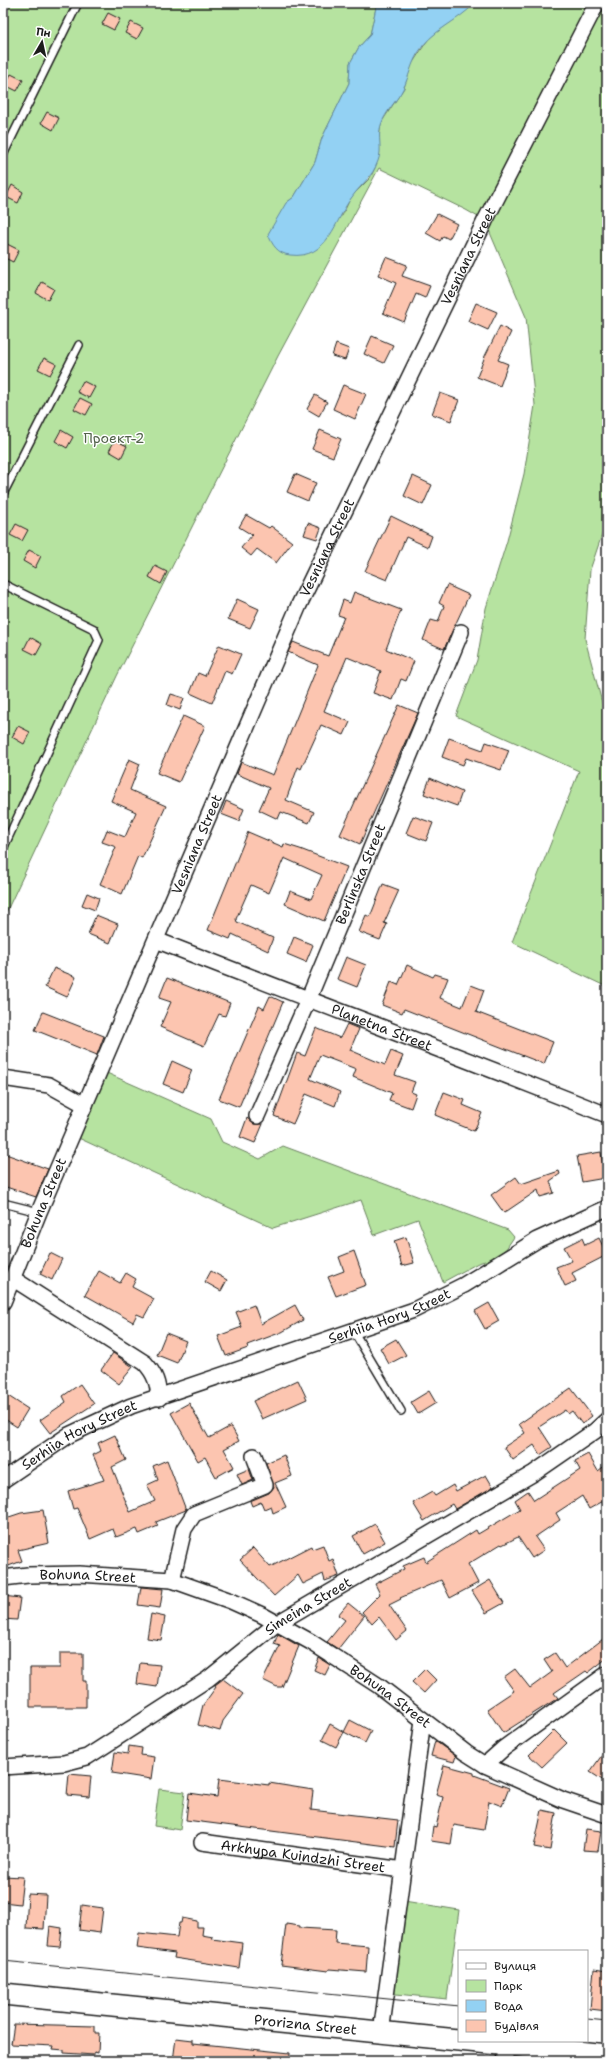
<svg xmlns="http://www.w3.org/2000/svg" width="610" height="2064" viewBox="0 0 610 2064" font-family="'Shantell Sans',sans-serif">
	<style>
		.green { fill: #b6e3a0; stroke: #69805e }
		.water { fill: #93d1f3; stroke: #63899d }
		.building { fill: #fcc5b0; stroke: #1c1c1c }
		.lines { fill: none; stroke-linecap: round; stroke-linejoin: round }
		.service-casing { stroke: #1c1c1c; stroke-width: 10 }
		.minor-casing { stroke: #1c1c1c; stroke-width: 18 }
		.secondary-casing { stroke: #1c1c1c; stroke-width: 24 }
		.service { stroke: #fff; stroke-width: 7 }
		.minor { stroke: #fff; stroke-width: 15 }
		.secondary { stroke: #fff; stroke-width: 21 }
		.tram { stroke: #1c1c1c; stroke-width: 1 }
		.labels { text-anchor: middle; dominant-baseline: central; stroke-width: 3; stroke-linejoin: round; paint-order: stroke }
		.street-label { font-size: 14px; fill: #1c1c1c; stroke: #fff }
		.park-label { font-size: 14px; fill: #52624a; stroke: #fff }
	</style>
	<rect width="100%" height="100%" fill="#fff"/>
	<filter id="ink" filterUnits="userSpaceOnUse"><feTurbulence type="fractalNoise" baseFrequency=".025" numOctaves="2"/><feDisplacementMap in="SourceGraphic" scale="8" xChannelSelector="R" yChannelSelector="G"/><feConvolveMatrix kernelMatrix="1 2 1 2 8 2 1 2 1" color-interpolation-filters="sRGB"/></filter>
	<g filter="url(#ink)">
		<path class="green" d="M 3,3 L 377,3 L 370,35 L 359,47 L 350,63 L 349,83 L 322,138 L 315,162 L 294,197 L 286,203 L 342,216 L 351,197 L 370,178 L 375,168 L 381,123 L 404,88 L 410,67 L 429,38 L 475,3 L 607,3 L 607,520 L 590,570 L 585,639 L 607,721 L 607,987 L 512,942 L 579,771 L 456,716 L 477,660 L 486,608 L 507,541 L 524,474 L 535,405 L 526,317 L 485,221 L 466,210 L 379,168 L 278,356 L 117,676 L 3,919 Z
			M 100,1070 L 211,1119 L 222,1142 L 260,1159 L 283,1146 L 508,1230 L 514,1237 L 506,1249 L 492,1259 L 478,1263 L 443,1282 L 418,1219 L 374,1235 L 361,1200 L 273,1228 L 72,1135 Z
			M 159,1789 L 185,1792 L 180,1830 L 154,1826 Z
			M 398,1900 L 459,1910 L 447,1999 L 386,1993 Z"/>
		<path class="water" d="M 377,3 L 475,3 C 458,22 431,30 418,53 C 411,64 409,77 403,89 C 397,101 385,112 381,125 C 377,137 383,149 378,161 C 372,178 362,183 352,197 C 335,219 329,260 290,255 C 278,254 272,245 268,234 L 286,203 L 294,197 L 315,162 L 322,138 L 349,83 L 350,63 L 359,47 L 370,35 Z"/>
		<path class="building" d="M 108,13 L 120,19 L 114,30 L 102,24 Z
			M 131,22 L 143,28 L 137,39 L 125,33 Z
			M 11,74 L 23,80 L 17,91 L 5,85 Z
			M 47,112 L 59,118 L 53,130 L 41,123 Z
			M 12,185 L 23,192 L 18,203 L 6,197 Z
			M 437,214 L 457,224 L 449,239 L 443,236 L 440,241 L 426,233 Z
			M 7,244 L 19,250 L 13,262 L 3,257 L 3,251 Z
			M 386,257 L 407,265 L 402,276 L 430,286 L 425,298 L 416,294 L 404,322 L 383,313 L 396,283 L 378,275 Z
			M 42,282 L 54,289 L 48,300 L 36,293 Z
			M 476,303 L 497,312 L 488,330 L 468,321 Z
			M 500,326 L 511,332 L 498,360 L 508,364 L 500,386 L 477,377 L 485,356 Z
			M 372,336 L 393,345 L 384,363 L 364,354 Z
			M 336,344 L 349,349 L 345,360 L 332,356 Z
			M 44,358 L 56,364 L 50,375 L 38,369 Z
			M 83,381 L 95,387 L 89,398 L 77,392 Z
			M 343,385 L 366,394 L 355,419 L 333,409 Z
			M 440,393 L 459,400 L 451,421 L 432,414 Z
			M 315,395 L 327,402 L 319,416 L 307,409 Z
			M 80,398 L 92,404 L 86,415 L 74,409 Z
			M 61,430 L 73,437 L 67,448 L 55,441 Z
			M 320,430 L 341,439 L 333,457 L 312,449 Z
			M 115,440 L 127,446 L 121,458 L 109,451 Z
			M 295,474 L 316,483 L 308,501 L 287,492 Z
			M 413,476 L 432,485 L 423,505 L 404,496 Z
			M 246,515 L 269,528 L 271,526 L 292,542 L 276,563 L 257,549 L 251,556 L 241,548 L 252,535 L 239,527 Z
			M 391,516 L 432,536 L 428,547 L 406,537 L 387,580 L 365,571 Z
			M 308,523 L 321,528 L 317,539 L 304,535 Z
			M 16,524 L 28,530 L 22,541 L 10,535 Z
			M 29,550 L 41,556 L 35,568 L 23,561 Z
			M 155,566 L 167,572 L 161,584 L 149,577 Z
			M 447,585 L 469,595 L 444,649 L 423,640 L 431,620 L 438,622 L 444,606 L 439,603 Z
			M 354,592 L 401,610 L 386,649 L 414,661 L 406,681 L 401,679 L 393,700 L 373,693 L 381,671 L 347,657 L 324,711 L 350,722 L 344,735 L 321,725 L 301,769 L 298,767 L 286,800 L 314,812 L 309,823 L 281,812 L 278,819 L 259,810 L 269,788 L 237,774 L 241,762 L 273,775 L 318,665 L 288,652 L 293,642 L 328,656 L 344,617 L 338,615 L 343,600 L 350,603 Z
			M 237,599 L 259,609 L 250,628 L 228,619 Z
			M 30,637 L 42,644 L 36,655 L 24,649 Z
			M 219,645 L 241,654 L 232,674 L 225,671 L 212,703 L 190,693 L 198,673 L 205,676 Z
			M 171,694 L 184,698 L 180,710 L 167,705 Z
			M 399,705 L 418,713 L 360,844 L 340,835 Z
			M 183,716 L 205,726 L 179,782 L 157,773 Z
			M 18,726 L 30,732 L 24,744 L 12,737 Z
			M 449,738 L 483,750 L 486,742 L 509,750 L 501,770 L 466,758 L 463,765 L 442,757 Z
			M 129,759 L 140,764 L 130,790 L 166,806 L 142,858 L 138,856 L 122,894 L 100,884 L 116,847 L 102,842 L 107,830 L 125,837 L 136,812 L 111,801 Z
			M 430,778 L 462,792 L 457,806 L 424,794 Z
			M 226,801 L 244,809 L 239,821 L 221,814 Z
			M 413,816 L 433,823 L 426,841 L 406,833 Z
			M 248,832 L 283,847 L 284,844 L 300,849 L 347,867 L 324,921 L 285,904 L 290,891 L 311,899 L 322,875 L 284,858 L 269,893 L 251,885 L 236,919 L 237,922 L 273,938 L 268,951 L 232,934 L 230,939 L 208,930 Z
			M 383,884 L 399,890 L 384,923 L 387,924 L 380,940 L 359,932 L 366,915 L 370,917 Z
			M 87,893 L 99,898 L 95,910 L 82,905 Z
			M 96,915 L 118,924 L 110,943 L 88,934 Z
			M 294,937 L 313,945 L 306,962 L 287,954 Z
			M 346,957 L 366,965 L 357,987 L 337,979 Z
			M 407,965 L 433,977 L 435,974 L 448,978 L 440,998 L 462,1007 L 471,985 L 484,990 L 476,1012 L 553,1042 L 544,1064 L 404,1009 L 402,1013 L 382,1005 L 391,982 L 398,985 Z
			M 54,968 L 76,977 L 67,997 L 45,987 Z
			M 167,978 L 230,1003 L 225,1016 L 219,1014 L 204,1046 L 160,1027 L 171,1002 L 159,998 Z
			M 270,996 L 283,1002 L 239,1107 L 219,1099 L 259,1006 L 264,1009 Z
			M 43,1012 L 104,1036 L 97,1055 L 35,1030 Z
			M 347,1024 L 359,1029 L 350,1050 L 385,1065 L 391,1051 L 403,1056 L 395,1075 L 415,1082 L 411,1092 L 416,1094 L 411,1108 L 389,1100 L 392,1093 L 353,1077 L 356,1069 L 320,1055 L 310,1079 L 340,1092 L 335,1106 L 306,1094 L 293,1124 L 274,1116 L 297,1053 L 305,1056 L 316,1028 L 340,1038 Z
			M 172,1061 L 192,1070 L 183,1092 L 163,1084 Z
			M 444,1092 L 465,1100 L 463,1105 L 482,1113 L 474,1131 L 435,1115 Z
			M 247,1118 L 254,1124 L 263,1124 L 255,1143 L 240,1137 Z
			M 601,1152 L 605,1178 L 582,1182 L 577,1156 Z
			M 3,1153 L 48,1169 L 36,1197 L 3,1186 Z
			M 559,1171 L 560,1174 L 550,1181 L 554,1193 L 540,1197 L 538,1190 L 504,1213 L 491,1195 L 516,1177 L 521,1184 Z
			M 406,1237 L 414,1263 L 402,1266 L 394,1241 Z
			M 582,1238 L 585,1245 L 599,1238 L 607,1255 L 572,1273 L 576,1281 L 565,1286 L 556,1267 L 572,1261 L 564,1247 Z
			M 354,1251 L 366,1285 L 336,1296 L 328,1277 L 344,1271 L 339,1257 Z
			M 50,1253 L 62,1259 L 52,1280 L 40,1274 Z
			M 99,1271 L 120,1283 L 126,1273 L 136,1279 L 132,1287 L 154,1299 L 144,1317 L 137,1314 L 133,1322 L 85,1295 Z
			M 211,1271 L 227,1280 L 221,1291 L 205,1282 Z
			M 489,1303 L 499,1321 L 485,1329 L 475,1311 Z
			M 254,1305 L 261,1324 L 295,1305 L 303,1320 L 282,1332 L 247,1345 L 248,1348 L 226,1356 L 218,1336 L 242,1327 L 236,1312 Z
			M 166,1333 L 186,1341 L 177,1363 L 157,1355 Z
			M 396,1339 L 406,1355 L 389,1364 L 380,1348 Z
			M 113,1353 L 133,1367 L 119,1384 L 101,1370 Z
			M 298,1380 L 307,1399 L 262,1419 L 253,1401 Z
			M 80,1384 L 94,1404 L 50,1433 L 40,1420 L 66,1402 L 63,1396 Z
			M 571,1388 L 592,1416 L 582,1424 L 572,1411 L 568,1414 L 565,1410 L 539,1427 L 552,1447 L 540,1455 L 534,1445 L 513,1460 L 504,1447 L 525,1433 L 519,1424 Z
			M 429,1391 L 436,1403 L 418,1414 L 411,1402 Z
			M 8,1396 L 28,1409 L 17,1427 L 3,1418 L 3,1404 Z
			M 189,1403 L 209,1438 L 231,1426 L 239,1441 L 224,1449 L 234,1467 L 216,1477 L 205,1457 L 198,1461 L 171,1413 Z
			M 115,1435 L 126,1460 L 112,1467 L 130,1512 L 155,1501 L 147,1485 L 158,1480 L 153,1466 L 167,1460 L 186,1510 L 156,1522 L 158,1526 L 139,1534 L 137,1529 L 116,1537 L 113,1529 L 90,1539 L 77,1508 L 73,1509 L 68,1491 L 104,1480 L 93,1455 L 101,1451 L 98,1443 Z
			M 588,1454 L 598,1471 L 607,1464 L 607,1499 L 589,1509 L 582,1496 L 556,1513 L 560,1520 L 535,1537 L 544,1550 L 532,1558 L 518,1537 L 502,1545 L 501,1544 L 468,1564 L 478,1583 L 450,1598 L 441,1580 L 400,1598 L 401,1599 L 389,1605 L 407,1631 L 396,1640 L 379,1617 L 372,1624 L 362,1612 L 380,1594 L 375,1584 L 404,1569 L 403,1566 L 424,1557 L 426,1562 L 476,1530 L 478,1534 L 520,1509 L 515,1500 L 528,1491 L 534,1500 L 580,1470 L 575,1461 Z
			M 284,1455 L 292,1476 L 275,1483 L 286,1507 L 273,1513 L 271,1506 L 264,1509 L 261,1502 L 252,1506 L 250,1501 L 269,1493 L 274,1487 L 266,1463 Z
			M 249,1469 L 253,1480 L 242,1485 L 237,1474 Z
			M 486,1475 L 493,1487 L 455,1509 L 452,1504 L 424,1521 L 413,1503 L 432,1492 L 435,1496 L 453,1485 L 456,1491 Z
			M 43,1510 L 49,1543 L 18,1550 L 22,1561 L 3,1568 L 3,1519 L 21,1513 Z
			M 375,1524 L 385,1542 L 363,1554 L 353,1536 Z
			M 323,1545 L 329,1561 L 333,1559 L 339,1576 L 325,1581 L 323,1574 L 303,1584 L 298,1575 L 274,1596 L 240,1560 L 253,1548 L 270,1567 L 311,1546 L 312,1549 Z
			M 490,1580 L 504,1603 L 486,1613 L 472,1591 Z
			M 141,1587 L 163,1589 L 160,1608 L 138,1605 Z
			M 3,1596 L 20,1598 L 17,1620 L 3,1619 Z
			M 348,1603 L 364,1616 L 338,1649 L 327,1642 L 345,1620 L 338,1615 Z
			M 151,1614 L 165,1617 L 161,1640 L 147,1638 Z
			M 278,1634 L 299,1646 L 282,1687 L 277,1687 L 263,1680 L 280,1646 L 274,1644 Z
			M 607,1636 L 607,1658 L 588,1673 L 586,1671 L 554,1693 L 558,1698 L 503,1733 L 487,1709 L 514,1691 L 504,1677 L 515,1669 L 530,1688 L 552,1672 L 544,1660 L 555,1653 L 565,1668 Z
			M 60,1653 L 83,1653 L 83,1681 L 86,1681 L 86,1707 L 30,1707 L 30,1668 L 60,1668 Z
			M 319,1658 L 330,1665 L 325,1675 L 314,1670 Z
			M 140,1663 L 160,1665 L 157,1687 L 137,1684 Z
			M 425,1669 L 436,1680 L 424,1693 L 412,1682 Z
			M 223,1679 L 243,1694 L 223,1721 L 220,1731 L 198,1725 L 203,1705 L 216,1687 L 215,1685 Z
			M 350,1720 L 371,1731 L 365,1743 L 344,1732 Z
			M 330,1724 L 344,1732 L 336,1747 L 322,1740 Z
			M 554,1730 L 567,1743 L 542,1767 L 529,1755 Z
			M 435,1741 L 456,1756 L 454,1762 L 431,1756 Z
			M 129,1746 L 142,1748 L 141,1755 L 154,1757 L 151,1779 L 112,1773 L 115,1752 L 128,1754 Z
			M 607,1748 L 607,1783 L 590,1772 Z
			M 444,1765 L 474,1773 L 474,1775 L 509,1788 L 502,1806 L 489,1801 L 484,1830 L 454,1825 L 451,1844 L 431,1841 L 433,1826 L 436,1827 L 443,1797 L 436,1795 Z
			M 69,1774 L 91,1776 L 89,1797 L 67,1795 Z
			M 219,1779 L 269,1785 L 269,1783 L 313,1790 L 311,1810 L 398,1820 L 395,1847 L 186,1820 L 189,1793 L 217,1797 Z
			M 542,1810 L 556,1813 L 550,1850 L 534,1847 Z
			M 586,1829 L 601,1831 L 598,1851 L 583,1850 Z
			M 3,1876 L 23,1877 L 20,1904 L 3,1902 Z
			M 28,1894 L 46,1895 L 44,1929 L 26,1928 Z
			M 82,1905 L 103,1908 L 100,1933 L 79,1930 Z
			M 182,1918 L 197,1921 L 197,1927 L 203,1927 L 202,1935 L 213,1937 L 212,1939 L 242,1943 L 239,1968 L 174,1958 L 175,1953 L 137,1948 L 139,1933 L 177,1937 L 179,1923 L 181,1923 Z
			M 286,1924 L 300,1926 L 300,1928 L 336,1930 L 335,1943 L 368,1946 L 366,1972 L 329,1969 L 328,1971 L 281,1965 Z
			M 50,1926 L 62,1928 L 60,1947 L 48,1946 Z
			M 594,1969 L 607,1971 L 607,2011 L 590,2009 Z
			M 14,2024 L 95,2026 L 95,2033 L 99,2033 L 98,2053 L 94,2052 L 94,2055 L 64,2053 L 64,2050 L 53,2049 L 54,2046 L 11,2044 Z
			M 176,2038 L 193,2040 L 193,2043 L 290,2053 L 290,2061 L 173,2061 Z"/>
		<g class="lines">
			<defs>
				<path id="service" d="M 3,155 L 78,3
					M 3,494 L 79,345
					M 3,584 L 94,629 L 99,640 L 3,849
					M 3,1203 L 39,1212
					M 354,1332 L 401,1411"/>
				<g id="minor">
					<path id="s1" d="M 156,940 C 306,999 457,1055 607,1115"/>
					<path d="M 3,1078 L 49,1085 L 85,1105"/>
					<path id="s2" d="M 257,1116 L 308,1000 L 461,632"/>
					<path d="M 12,1278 L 145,1363 C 155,1374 158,1383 159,1398"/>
					<path id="s3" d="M 3,1302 L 39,1212 L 299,605 L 485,221 L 597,3"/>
					<path id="s4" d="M 3,1480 L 69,1435 L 131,1406 L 414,1310 L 464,1285 L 537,1240 L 607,1208"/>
					<path id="s5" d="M 3,1578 L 28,1575 L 79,1574 L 172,1580 L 231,1601 L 262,1615 L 311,1642 L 379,1686 L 466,1753 L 485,1765 L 563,1800 L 607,1815"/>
					<path d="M 172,1580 L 184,1529 L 194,1514 L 265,1485 L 254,1456"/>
					<path d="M 485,1765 L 504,1748 L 607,1674"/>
					<path id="s6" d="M 3,1767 L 64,1763 L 87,1757 L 208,1679 L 276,1624 L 534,1473 L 595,1431 L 607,1420"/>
					<path id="s7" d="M 202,1842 L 403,1870"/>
					<path d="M 381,2033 L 423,1720"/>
					<path d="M 504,2061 L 507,2046"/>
				</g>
				<g id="secondary">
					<path id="s8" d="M 3,1994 L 607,2055"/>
				</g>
			</defs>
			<use href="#service" class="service-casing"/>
			<use href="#minor" class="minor-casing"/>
			<use href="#secondary" class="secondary-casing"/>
			<use href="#service" class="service"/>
			<use href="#minor" class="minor"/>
			<use href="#secondary" class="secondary"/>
			<path class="tram" d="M 3,1961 L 459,2006
				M 587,2019 L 607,2021"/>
		</g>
	</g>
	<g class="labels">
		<g class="street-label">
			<text stroke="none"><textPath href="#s3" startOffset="1145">Vesniana Street</textPath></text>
			<text stroke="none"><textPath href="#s3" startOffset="821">Vesniana Street</textPath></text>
			<text stroke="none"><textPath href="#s3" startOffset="497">Vesniana Street</textPath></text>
			<text stroke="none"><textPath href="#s2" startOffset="263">Berlinska Street</textPath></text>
			<text stroke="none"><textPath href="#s1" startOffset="242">Planetna Street</textPath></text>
			<text stroke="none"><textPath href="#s3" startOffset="107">Bohuna Street</textPath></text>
			<text stroke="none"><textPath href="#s4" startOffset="422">Serhiia Hory Street</textPath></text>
			<text stroke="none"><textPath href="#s4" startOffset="89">Serhiia Hory Street</textPath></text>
			<text stroke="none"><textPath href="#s5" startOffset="85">Bohuna Street</textPath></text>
			<text stroke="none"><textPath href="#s6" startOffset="353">Simeina Street</textPath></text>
			<text stroke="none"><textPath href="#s5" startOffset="418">Bohuna Street</textPath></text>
			<text stroke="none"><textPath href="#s7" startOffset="102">Arkhypa Kuindzhi Street</textPath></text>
			<text stroke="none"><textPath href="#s8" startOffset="304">Prorizna Street</textPath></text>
		</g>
		<g class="park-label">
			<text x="114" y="438">Проект-2</text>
		</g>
	</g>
	<rect width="610" height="2064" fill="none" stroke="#fff" stroke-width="16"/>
	<rect x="8" y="8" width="594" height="2048" fill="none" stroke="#1c1c1c" stroke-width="1.5" filter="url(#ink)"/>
	<rect x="458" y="1950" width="130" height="92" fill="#ffffff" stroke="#a4a4a4"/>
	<rect x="466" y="1963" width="20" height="6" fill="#ffffff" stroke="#a4a4a4"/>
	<text x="494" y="1970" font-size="12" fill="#1c1c1c">Вулиця</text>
	<rect x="466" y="1980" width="20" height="12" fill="#b6e3a0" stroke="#a4a4a4"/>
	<text x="494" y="1990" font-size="12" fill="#1c1c1c">Парк</text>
	<rect x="466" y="2000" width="20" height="12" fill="#93d1f3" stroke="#a4a4a4"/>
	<text x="494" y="2010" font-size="12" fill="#1c1c1c">Вода</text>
	<rect x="466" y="2020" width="20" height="12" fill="#fcc5b0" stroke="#a4a4a4"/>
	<text x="494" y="2030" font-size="12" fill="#1c1c1c">Будівля</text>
	<g transform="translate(42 42) rotate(9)" stroke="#ffffff" stroke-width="3" paint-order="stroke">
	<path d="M0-3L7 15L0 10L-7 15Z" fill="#1c1c1c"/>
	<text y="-6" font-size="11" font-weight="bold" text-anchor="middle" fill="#1c1c1c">Пн</text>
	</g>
</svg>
